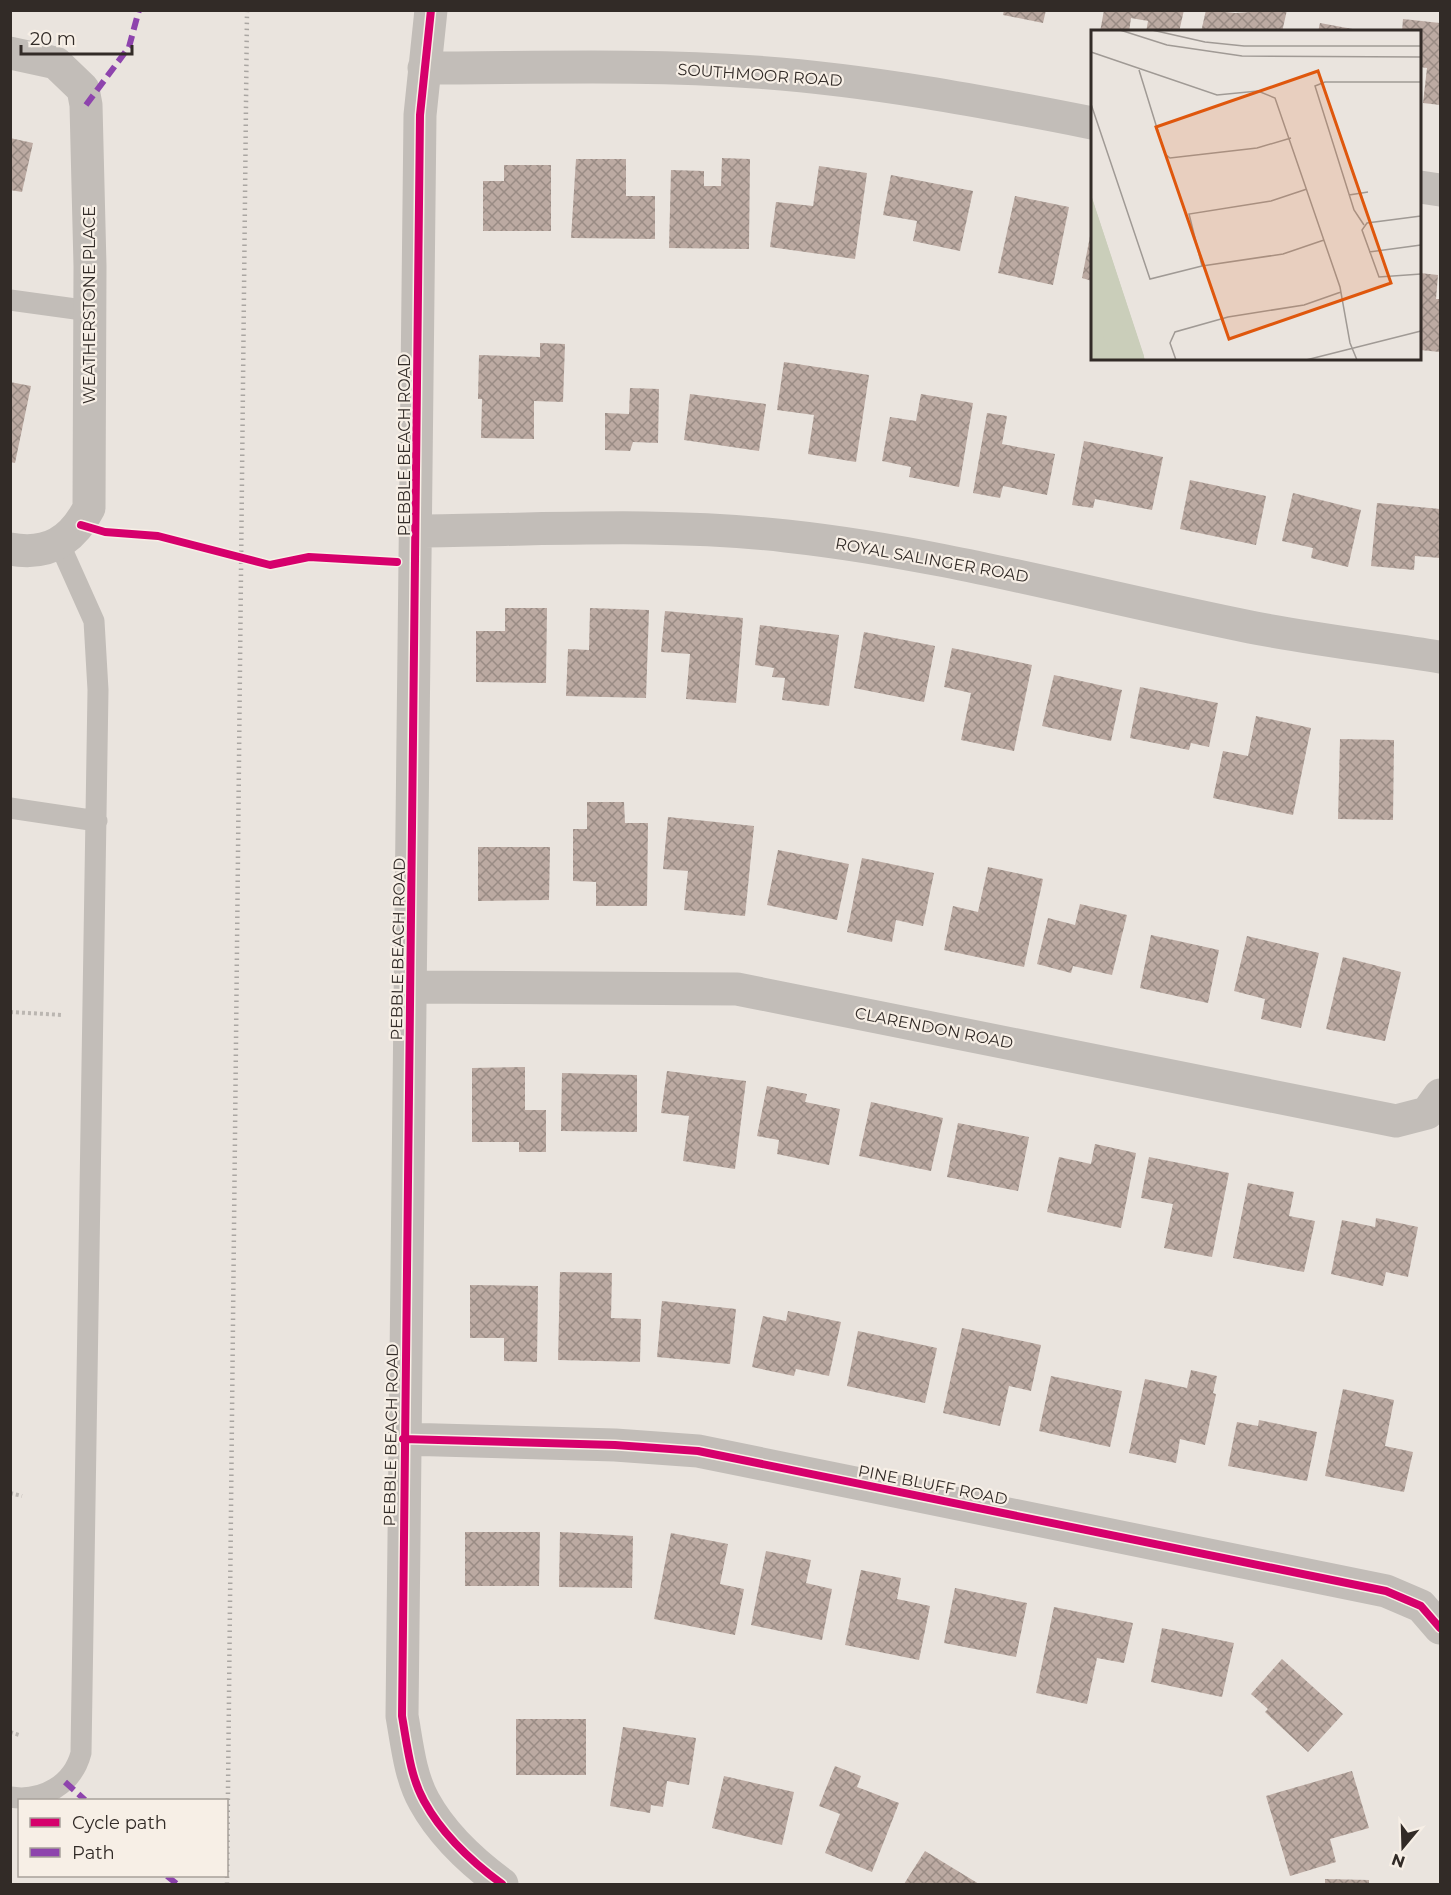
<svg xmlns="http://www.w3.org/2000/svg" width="1451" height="1895" viewBox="0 0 1451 1895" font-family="Montserrat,sans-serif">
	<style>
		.building { fill: url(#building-cross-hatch) }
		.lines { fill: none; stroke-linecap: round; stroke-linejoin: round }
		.path { stroke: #bbb6b1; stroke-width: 4; stroke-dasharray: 3 3; stroke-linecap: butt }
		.service { stroke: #c2bdb8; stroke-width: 21 }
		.minor { stroke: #c2bdb8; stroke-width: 33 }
		.rail { stroke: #aaa6a2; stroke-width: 4.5; stroke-dasharray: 1.5 4.5; stroke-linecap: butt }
		.quiet { stroke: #8e44ad; stroke-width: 6; stroke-dasharray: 12 6; stroke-linecap: butt }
		.cycleway-casing { stroke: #f7efe6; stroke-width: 11 }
		.cycleway { stroke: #d6006c; stroke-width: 8 }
		.labels { text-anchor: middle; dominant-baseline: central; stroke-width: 4.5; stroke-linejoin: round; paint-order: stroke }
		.street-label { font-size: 16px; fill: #322b27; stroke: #f7efe6 }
		.inset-road { fill: none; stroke: #a09a95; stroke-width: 1.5 }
		.view { fill: #df570d; fill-opacity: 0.15; stroke: #df570d; stroke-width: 3 }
		.inset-edge { fill: none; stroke: #322b27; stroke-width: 3 }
	</style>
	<defs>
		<pattern id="building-cross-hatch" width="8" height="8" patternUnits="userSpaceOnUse" patternTransform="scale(1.5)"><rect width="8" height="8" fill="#bcaaa2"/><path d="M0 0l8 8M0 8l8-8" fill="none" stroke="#998b84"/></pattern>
	</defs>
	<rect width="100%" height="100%" fill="#eae4de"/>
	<path class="building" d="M 1004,10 L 1046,10 L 1043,23 L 1003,15 Z
		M 1104,10 L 1184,10 L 1179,32 L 1146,32 L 1148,21 L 1131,18 L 1129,32 L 1100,32 Z
		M 1206,10 L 1235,13 L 1287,10 L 1282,32 L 1201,32 Z
		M 1403,19 L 1440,23 L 1440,105 L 1423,103 L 1427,68 L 1420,67 L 1420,32 L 1402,32 Z
		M 1320,23 L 1358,30 L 1358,32 L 1318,32 Z
		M 10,138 L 33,143 L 22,192 L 10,190 Z
		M 722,158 L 750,159 L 749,249 L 669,248 L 671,170 L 704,171 L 704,186 L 721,186 Z
		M 576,159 L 626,159 L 626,196 L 655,196 L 655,239 L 571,238 Z
		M 504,165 L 551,165 L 551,231 L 483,231 L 483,181 L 504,181 Z
		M 819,166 L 867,173 L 855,259 L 770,247 L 776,202 L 813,206 Z
		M 891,175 L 973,191 L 960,251 L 913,241 L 917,221 L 883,215 Z
		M 1015,196 L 1069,207 L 1053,285 L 998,273 Z
		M 1091,231 L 1092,231 L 1092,281 L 1082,278 Z
		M 1420,273 L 1438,275 L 1436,299 L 1440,299 L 1440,352 L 1420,350 Z
		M 540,343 L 565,344 L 563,402 L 534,401 L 534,439 L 481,438 L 482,399 L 478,399 L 479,355 L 540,357 Z
		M 784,362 L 869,375 L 856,462 L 808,454 L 814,415 L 777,410 Z
		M 10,382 L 31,386 L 15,463 L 10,462 Z
		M 630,388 L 659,389 L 658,443 L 633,442 L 630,451 L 605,450 L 605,413 L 629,414 Z
		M 690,394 L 766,404 L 759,451 L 684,440 Z
		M 921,394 L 973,403 L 959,487 L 909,477 L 911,467 L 882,461 L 890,417 L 916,421 Z
		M 987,413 L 1007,416 L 1002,444 L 1055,454 L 1047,495 L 1003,486 L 1000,498 L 973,493 Z
		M 1084,441 L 1163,457 L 1152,510 L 1095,499 L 1093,508 L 1072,505 Z
		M 1190,480 L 1266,496 L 1256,545 L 1180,529 Z
		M 1293,493 L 1361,510 L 1348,567 L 1311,558 L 1313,548 L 1282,541 Z
		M 1377,503 L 1440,509 L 1440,558 L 1415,556 L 1414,570 L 1371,566 Z
		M 505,608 L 547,608 L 546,683 L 476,682 L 476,631 L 505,631 Z
		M 590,608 L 649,610 L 646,698 L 566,696 L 568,649 L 589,650 Z
		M 665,611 L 743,618 L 736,703 L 686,699 L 690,654 L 661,652 Z
		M 760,625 L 839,635 L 829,706 L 782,700 L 785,678 L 772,677 L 774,668 L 755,665 Z
		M 864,632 L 935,646 L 924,702 L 854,688 Z
		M 952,648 L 1032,665 L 1014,751 L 961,740 L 971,693 L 944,687 Z
		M 1054,675 L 1122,690 L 1111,741 L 1042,726 Z
		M 1140,687 L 1218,703 L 1209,747 L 1191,743 L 1189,750 L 1130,738 Z
		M 1256,716 L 1311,728 L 1293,815 L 1213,798 L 1223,751 L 1248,756 Z
		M 1340,739 L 1394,740 L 1393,820 L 1338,819 Z
		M 587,802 L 624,802 L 625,823 L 648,823 L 647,906 L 596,906 L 596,882 L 573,881 L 573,829 L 587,829 Z
		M 668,817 L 754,826 L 745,916 L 684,910 L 688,871 L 663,869 Z
		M 478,847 L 550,847 L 549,900 L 478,901 Z
		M 778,850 L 849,864 L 837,920 L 767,905 Z
		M 862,858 L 934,873 L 923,926 L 896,920 L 892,942 L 847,932 Z
		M 988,867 L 1043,879 L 1024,967 L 944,950 L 953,906 L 978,912 Z
		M 1080,904 L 1127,915 L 1112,975 L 1073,966 L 1071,973 L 1037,964 L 1048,918 L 1075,925 Z
		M 1151,935 L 1219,950 L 1208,1003 L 1140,988 Z
		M 1247,936 L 1319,953 L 1301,1028 L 1261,1019 L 1265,999 L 1234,991 Z
		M 1343,957 L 1401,972 L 1385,1041 L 1326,1029 Z
		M 525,1067 L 525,1110 L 546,1110 L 546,1152 L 519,1152 L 519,1142 L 472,1142 L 472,1068 Z
		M 667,1071 L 746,1081 L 735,1169 L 683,1161 L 689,1116 L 661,1113 Z
		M 562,1073 L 637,1075 L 637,1132 L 561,1131 Z
		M 767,1086 L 807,1094 L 805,1102 L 840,1109 L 829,1165 L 777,1154 L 779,1140 L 757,1136 Z
		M 871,1102 L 943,1118 L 931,1171 L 859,1156 Z
		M 958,1123 L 1029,1137 L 1018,1191 L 947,1177 Z
		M 1095,1144 L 1136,1153 L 1121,1228 L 1047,1212 L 1059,1157 L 1091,1164 Z
		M 1149,1157 L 1229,1173 L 1212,1257 L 1164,1248 L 1173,1204 L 1141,1198 Z
		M 1248,1183 L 1294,1192 L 1289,1216 L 1315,1221 L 1304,1272 L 1233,1258 Z
		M 1376,1218 L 1418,1227 L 1408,1277 L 1386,1272 L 1383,1286 L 1331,1274 L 1342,1220 L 1375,1227 Z
		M 560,1272 L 612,1273 L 611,1318 L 641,1319 L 640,1362 L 558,1360 Z
		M 470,1285 L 538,1286 L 537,1362 L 504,1361 L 504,1338 L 470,1338 Z
		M 662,1301 L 736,1309 L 730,1364 L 657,1357 Z
		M 788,1311 L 841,1322 L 829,1376 L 796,1369 L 794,1376 L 752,1367 L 763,1316 L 786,1321 Z
		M 962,1328 L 1041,1345 L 1031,1391 L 1009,1386 L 1000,1426 L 943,1413 Z
		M 858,1331 L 937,1348 L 925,1403 L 847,1386 Z
		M 1191,1370 L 1217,1376 L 1213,1393 L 1216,1394 L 1205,1445 L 1180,1439 L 1176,1463 L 1129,1453 L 1145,1379 L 1187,1388 Z
		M 1051,1376 L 1122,1391 L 1110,1447 L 1039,1431 Z
		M 1343,1389 L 1394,1400 L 1385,1446 L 1413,1452 L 1404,1492 L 1325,1476 Z
		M 1259,1420 L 1317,1432 L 1307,1481 L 1228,1466 L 1237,1422 L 1258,1426 Z
		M 465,1532 L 540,1532 L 539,1586 L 465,1586 Z
		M 560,1532 L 633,1536 L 632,1588 L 559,1587 Z
		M 671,1533 L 728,1544 L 720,1584 L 744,1589 L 735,1635 L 654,1619 Z
		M 766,1551 L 811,1560 L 806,1583 L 832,1589 L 822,1640 L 751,1625 Z
		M 861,1570 L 901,1578 L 897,1599 L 930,1606 L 919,1660 L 845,1645 Z
		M 955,1588 L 1027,1603 L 1016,1657 L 944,1643 Z
		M 1054,1607 L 1133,1623 L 1124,1663 L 1097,1658 L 1087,1704 L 1036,1693 Z
		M 1162,1628 L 1234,1643 L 1222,1697 L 1151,1682 Z
		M 1282,1659 L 1343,1714 L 1308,1752 L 1265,1712 L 1268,1709 L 1251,1694 Z
		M 516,1719 L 586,1719 L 586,1775 L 516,1775 Z
		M 623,1727 L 696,1738 L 689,1785 L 667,1781 L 663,1807 L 651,1805 L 650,1813 L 610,1806 Z
		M 835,1766 L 861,1776 L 857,1787 L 899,1803 L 872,1872 L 825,1853 L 840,1814 L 819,1806 Z
		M 1352,1771 L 1369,1828 L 1330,1839 L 1336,1862 L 1290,1876 L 1266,1796 Z
		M 724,1776 L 794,1792 L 782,1845 L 712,1828 Z
		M 925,1851 L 979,1884 L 904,1884 Z
		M 1325,1879 L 1369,1880 L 1369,1884 L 1325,1884 Z"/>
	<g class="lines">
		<path class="path" d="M 10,1012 L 63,1015
			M 10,1493 L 22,1496
			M 10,1732 L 19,1735"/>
		<path class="service" d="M 10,300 L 90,311
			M 10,808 L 97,821
			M 10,1797 C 43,1802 73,1784 81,1753 L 98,690 L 94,621 L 60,545"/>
		<path class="minor" d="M 431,10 L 420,115 L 402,1716 C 407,1744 410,1776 424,1801 C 442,1834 472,1862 502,1884
			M 10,53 L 56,63 L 83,89 L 86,105 L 90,266 L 89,508 C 72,541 48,556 10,549
			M 424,68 C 534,68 645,64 755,72 C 869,80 981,101 1092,123
			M 1420,187 L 1440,190
			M 416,531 C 539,530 663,522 786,536 C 943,553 1095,596 1250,627 C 1313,639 1377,647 1440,657
			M 412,987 L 737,989 L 1396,1121 L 1427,1113 L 1440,1095
			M 403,1439 L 615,1445 L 698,1451 L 1386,1591 L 1421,1606 L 1440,1628"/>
		<path class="rail" d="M 227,1884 L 247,10"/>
		<path class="quiet" d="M 86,105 L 129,47 L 139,10
			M 65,1782 L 85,1800
			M 167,1876 L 177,1884"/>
		<defs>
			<path id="cycleway" d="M 431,10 L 420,115 L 402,1716 C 407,1744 410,1776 424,1801 C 442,1834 472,1862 502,1884
				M 81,525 L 105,532 L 158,536 L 270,565 L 309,557 L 397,562
				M 403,1439 L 615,1445 L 698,1451 L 1386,1591 L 1421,1606 L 1440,1628"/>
		</defs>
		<use href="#cycleway" class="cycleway-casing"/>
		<use href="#cycleway" class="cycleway"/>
	</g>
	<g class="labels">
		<g class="street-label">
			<text transform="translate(760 75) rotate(4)">SOUTHMOOR ROAD</text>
			<text transform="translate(89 305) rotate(-90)">WEATHERSTONE PLACE</text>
			<text transform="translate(404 445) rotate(-90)">PEBBLE BEACH ROAD</text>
			<text transform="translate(932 560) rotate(10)">ROYAL SALINGER ROAD</text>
			<text transform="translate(398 949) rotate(-89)">PEBBLE BEACH ROAD</text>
			<text transform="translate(934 1028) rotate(11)">CLARENDON ROAD</text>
			<text transform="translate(391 1435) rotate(-89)">PEBBLE BEACH ROAD</text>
			<text transform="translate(933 1485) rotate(11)">PINE BLUFF ROAD</text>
		</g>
	</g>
	<g transform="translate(1091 30)">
		<rect width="330" height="330" fill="#eae4de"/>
		<path d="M 0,165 L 54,330 L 0,330 Z" fill="#caceba"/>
		<path d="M 0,165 L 53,326 L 52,330 L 46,330 L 41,312 L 1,241 ZM 0,297 L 12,306 L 17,317 L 17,322 L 7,330 L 0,330 Z" fill="#caceba"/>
		<path class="inset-road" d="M 29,0 L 76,15 L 151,26 L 330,27M 61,0 L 114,12 L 153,16 L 330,16M 0,22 L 126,65 L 167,61 L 184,68 L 249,257 L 259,313 L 266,330M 48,40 L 74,124 L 79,128 L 166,118 L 200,108M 0,74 L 59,249 L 111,236 L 192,224 L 233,210M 258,165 L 277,162M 330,186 L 276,193 L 271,200 L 288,247 L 330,244M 273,195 L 263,180 L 224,56 L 234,52 L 330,52M 278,222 L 330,215M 111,236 L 98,184 L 180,171 L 216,159M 85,330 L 79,313 L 84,302 L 137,287 L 213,275 L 250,262M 215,330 L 330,301"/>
		<path class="view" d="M 227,41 L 300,253 L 138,309 L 65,97 Z"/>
		<rect width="330" height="330" class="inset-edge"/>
	</g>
	<rect width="1451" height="1895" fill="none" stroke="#322b27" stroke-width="24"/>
	<rect x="18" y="1799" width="210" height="78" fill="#f7efe6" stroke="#a8a19a" stroke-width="1.5"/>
	<rect x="30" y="1818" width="30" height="9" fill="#d6006c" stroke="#a8a19a" stroke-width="1.5"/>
	<text x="72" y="1829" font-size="18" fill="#322b27">Cycle path</text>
	<rect x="30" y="1848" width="30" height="9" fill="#8e44ad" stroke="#a8a19a" stroke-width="1.5"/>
	<text x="72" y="1859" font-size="18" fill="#322b27">Path</text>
	<g transform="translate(1403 1847) rotate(199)" stroke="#f7efe6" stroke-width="4.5" paint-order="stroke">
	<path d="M0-4.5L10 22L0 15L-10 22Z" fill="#322b27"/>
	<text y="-9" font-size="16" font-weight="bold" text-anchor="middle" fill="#322b27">N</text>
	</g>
	<path d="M21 45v9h111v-9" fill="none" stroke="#322b27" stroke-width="3"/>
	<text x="30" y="45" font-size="18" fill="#322b27" stroke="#f7efe6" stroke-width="4.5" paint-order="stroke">20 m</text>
</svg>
